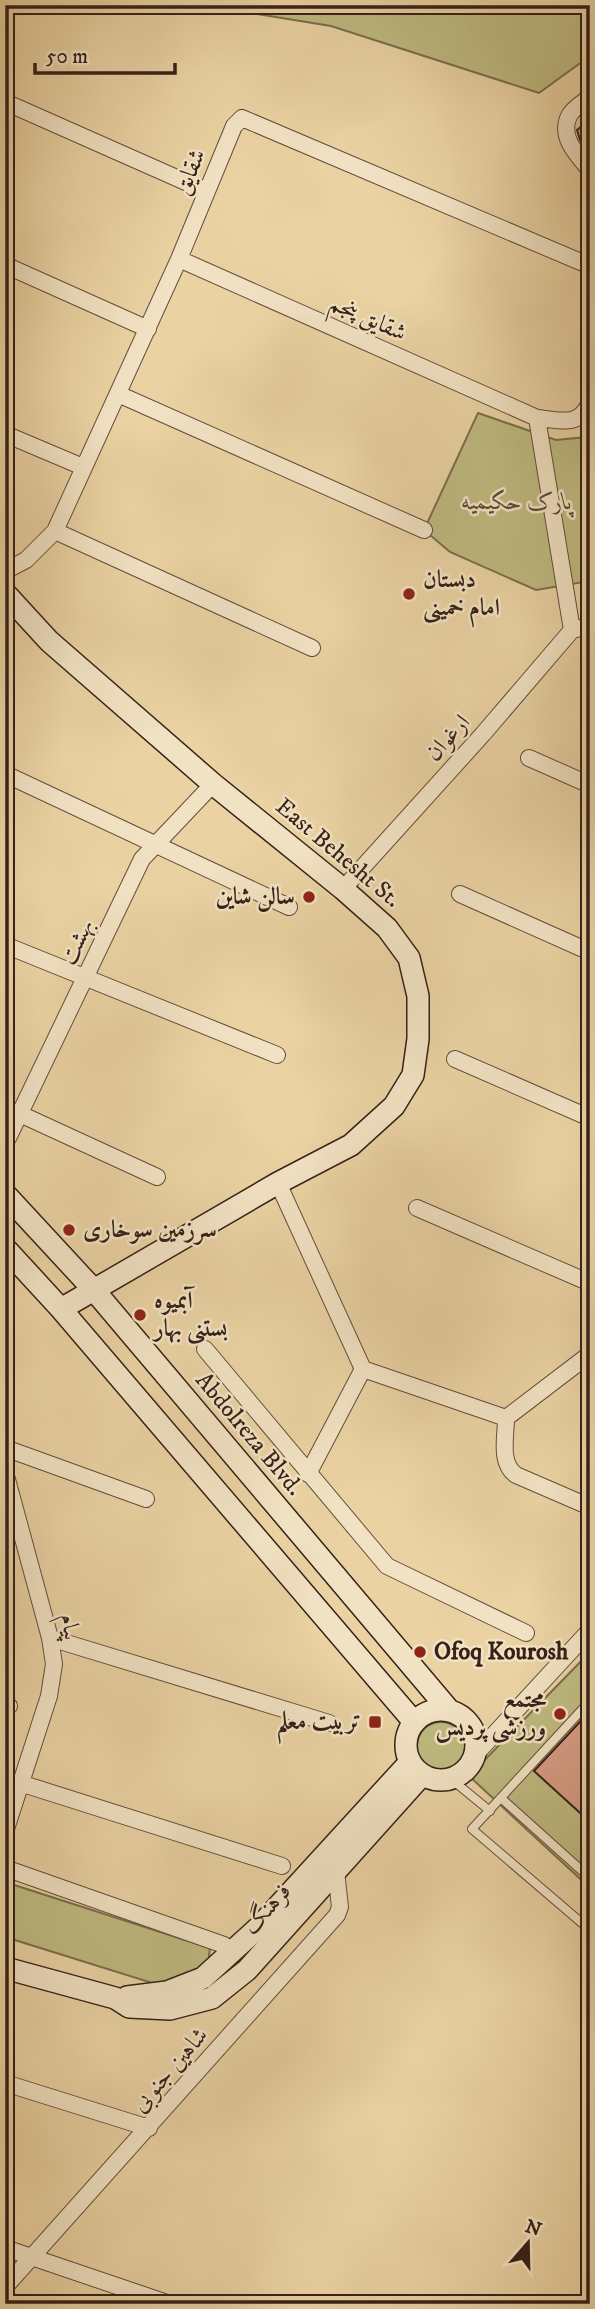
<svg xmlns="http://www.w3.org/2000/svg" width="595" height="2309" viewBox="0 0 595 2309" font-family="'IM FELL DW Pica',Amiri,serif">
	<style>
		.green { fill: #beba80; stroke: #7a6e4c; stroke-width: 2 }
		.building { fill: #d79c85; stroke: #362118; stroke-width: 2 }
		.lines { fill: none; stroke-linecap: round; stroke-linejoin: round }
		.lane-casing { stroke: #634d3b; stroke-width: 10 }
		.street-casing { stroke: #634d3b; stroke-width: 18 }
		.secondary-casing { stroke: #362118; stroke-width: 24 }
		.lane { stroke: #f1e2c3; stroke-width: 8 }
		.street { stroke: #f1e2c3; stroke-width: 16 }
		.secondary { stroke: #f1e2c3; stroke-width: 21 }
		.poi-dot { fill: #8f2418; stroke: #f1e2c3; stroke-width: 2.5 }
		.labels { text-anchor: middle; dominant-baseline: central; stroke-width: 5; stroke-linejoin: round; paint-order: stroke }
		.street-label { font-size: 24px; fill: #362118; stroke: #f1e2c3 }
		.park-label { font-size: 24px; font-style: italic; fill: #584732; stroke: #f1e2c3 }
		.poi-label { font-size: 24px; font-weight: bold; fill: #362118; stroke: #f1e2c3; text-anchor: start }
	</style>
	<rect width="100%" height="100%" fill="#ead2a3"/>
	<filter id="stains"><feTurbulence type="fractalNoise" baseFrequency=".00286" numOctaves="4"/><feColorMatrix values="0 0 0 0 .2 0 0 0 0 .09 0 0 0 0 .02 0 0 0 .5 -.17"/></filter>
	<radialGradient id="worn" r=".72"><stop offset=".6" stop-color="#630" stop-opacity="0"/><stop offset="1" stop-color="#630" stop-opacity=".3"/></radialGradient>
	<path class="green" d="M 186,5 L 590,5 L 590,56 L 539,93 L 331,26 L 227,9 Z
		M 478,413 L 556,440 L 587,437 L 590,432 L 590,581 L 536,590 L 450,552 L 424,530 Z
		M 590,1652 L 590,1888 L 469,1776 Z
		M417 1746a24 24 0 1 1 48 0a24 24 0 1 1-48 0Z
		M 5,1882 L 210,1948 L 208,1965 L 165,1987 L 5,1937 Z"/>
	<path class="building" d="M 590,119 L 590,154 L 580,140 L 577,130 Z
		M 590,1711 L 590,1822 L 534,1771 Z"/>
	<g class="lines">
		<defs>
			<path id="lane" d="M 590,1701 L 472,1829 L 590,1930
				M 451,1779 L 490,1811
				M 501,1798 L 590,1878"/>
			<path id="street" d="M 590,97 C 584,102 572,109 569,116 C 559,137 577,155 590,170
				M 5,102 L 206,191
				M 179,259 L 537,418 C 561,420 579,428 590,402
				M 5,265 L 148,329
				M 118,394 L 424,530
				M 537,418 L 572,630
				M 5,434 L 83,467
				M 55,531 L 312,648
				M 5,571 L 26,560 L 55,531 L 179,259 L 234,126 L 242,118 L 590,266
				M 529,758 L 590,785
				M 5,774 L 289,907
				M 343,889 L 483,734 L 572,630 L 590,626
				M 460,894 L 590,952
				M 5,945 L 277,1055
				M 455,1059 L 590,1118
				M 20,1114 L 157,1177
				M 8,1138 L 142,859 L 213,784
				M 278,1183 L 363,1369 L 506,1418 L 590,1354
				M 417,1208 L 590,1283
				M 205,1349 L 387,1566 L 526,1633
				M 506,1418 C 506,1437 499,1463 516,1475 L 590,1507
				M 5,1448 L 146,1499
				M 5,1472 L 50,1638 L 54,1664 L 49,1696 L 5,1832
				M 308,1474 L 363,1369
				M 50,1638 L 329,1723
				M 5,1705 L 9,1706
				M 475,1755 L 590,1630
				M 20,1783 L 282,1866
				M 5,1868 L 224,1945
				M 5,2083 L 149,2128
				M 5,2248 L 170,2304
				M 5,2287 L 337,1915 L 340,1907 L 336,1871"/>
			<path id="secondary" d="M 5,593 L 49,641 L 213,784 L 343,889 L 387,928 L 409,958 L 418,996 L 418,1039 L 413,1075 L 394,1106 L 351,1145 L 278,1183 L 61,1309
				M 5,1194 L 93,1289 L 449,1710
				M 5,1248 L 61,1309 L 414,1722
				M406 1745a35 35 0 1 1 70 0a35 35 0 1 1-70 0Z
				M 5,1968 L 115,1998 L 129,2007 L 170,2009 L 212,1998 L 247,1970 L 422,1775
				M 127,1997 L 167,1992 L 203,1978 L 259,1927 L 410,1762"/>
		</defs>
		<use href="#lane" class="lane-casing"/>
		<use href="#street" class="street-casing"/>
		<use href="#secondary" class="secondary-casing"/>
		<use href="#lane" class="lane"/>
		<use href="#street" class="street"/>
		<use href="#secondary" class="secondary"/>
	</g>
	<g class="poi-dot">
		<circle cx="409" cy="594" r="7"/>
		<circle cx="309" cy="897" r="7"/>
		<circle cx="69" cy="1230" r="7"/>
		<circle cx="140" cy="1315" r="7"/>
		<circle cx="420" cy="1652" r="7"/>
		<circle cx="560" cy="1714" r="7"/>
		<rect x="368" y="1715" width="14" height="14" rx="3.5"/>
	</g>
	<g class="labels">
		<g class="street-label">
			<text transform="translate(190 172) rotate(-67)">شقایق</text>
			<text transform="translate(368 318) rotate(24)">شقایق پنجم</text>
			<text transform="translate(448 738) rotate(-48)">ارغوان</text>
			<text transform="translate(338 853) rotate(40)">East Behesht St.</text>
			<text transform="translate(77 942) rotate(-65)">بهشت</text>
			<text transform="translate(249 1434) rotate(50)">Abdolreza Blvd.</text>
			<text transform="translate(70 1627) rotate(78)">پیام</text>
			<text transform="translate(267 1909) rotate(-48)">فرهنگ</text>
			<text transform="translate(170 2070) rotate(-49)">شاهین جنوبی</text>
		</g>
		<g class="park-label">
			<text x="517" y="502">پارک حکیمیه</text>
		</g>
		<g class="poi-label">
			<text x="423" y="580">دبستان<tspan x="423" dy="28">امام خمینی</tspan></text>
			<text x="295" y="897" text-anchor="end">سالن شاین</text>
			<text x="83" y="1230">سرزمین سوخاری</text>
			<text x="154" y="1301">آبمیوه<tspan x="154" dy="28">بستنی بهار</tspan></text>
			<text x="434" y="1652">Ofoq Kourosh</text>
			<text x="546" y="1700" text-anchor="end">مجتمع<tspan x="546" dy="28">ورزشی پردیس</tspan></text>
			<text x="361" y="1722" text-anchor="end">تربیت معلم</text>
		</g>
	</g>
	<rect width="595" height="2309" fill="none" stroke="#ead2a3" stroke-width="28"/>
	<rect x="7" y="7" width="581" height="2295" fill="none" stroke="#362118" stroke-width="3.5"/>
	<rect x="14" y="14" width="567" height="2281" fill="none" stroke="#362118" stroke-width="2"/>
	<g transform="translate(528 2243) rotate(20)" stroke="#f1e2c3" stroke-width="5" paint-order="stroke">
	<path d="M0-5L12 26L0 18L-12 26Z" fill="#362118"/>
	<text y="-10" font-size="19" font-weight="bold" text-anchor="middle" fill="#362118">N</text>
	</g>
	<path d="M35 63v10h140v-10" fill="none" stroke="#362118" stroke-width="3.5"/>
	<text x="46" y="63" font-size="21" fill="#362118" stroke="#f1e2c3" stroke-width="5" paint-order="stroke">50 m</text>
	<rect width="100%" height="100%" filter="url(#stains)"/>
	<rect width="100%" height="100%" fill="url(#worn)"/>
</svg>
